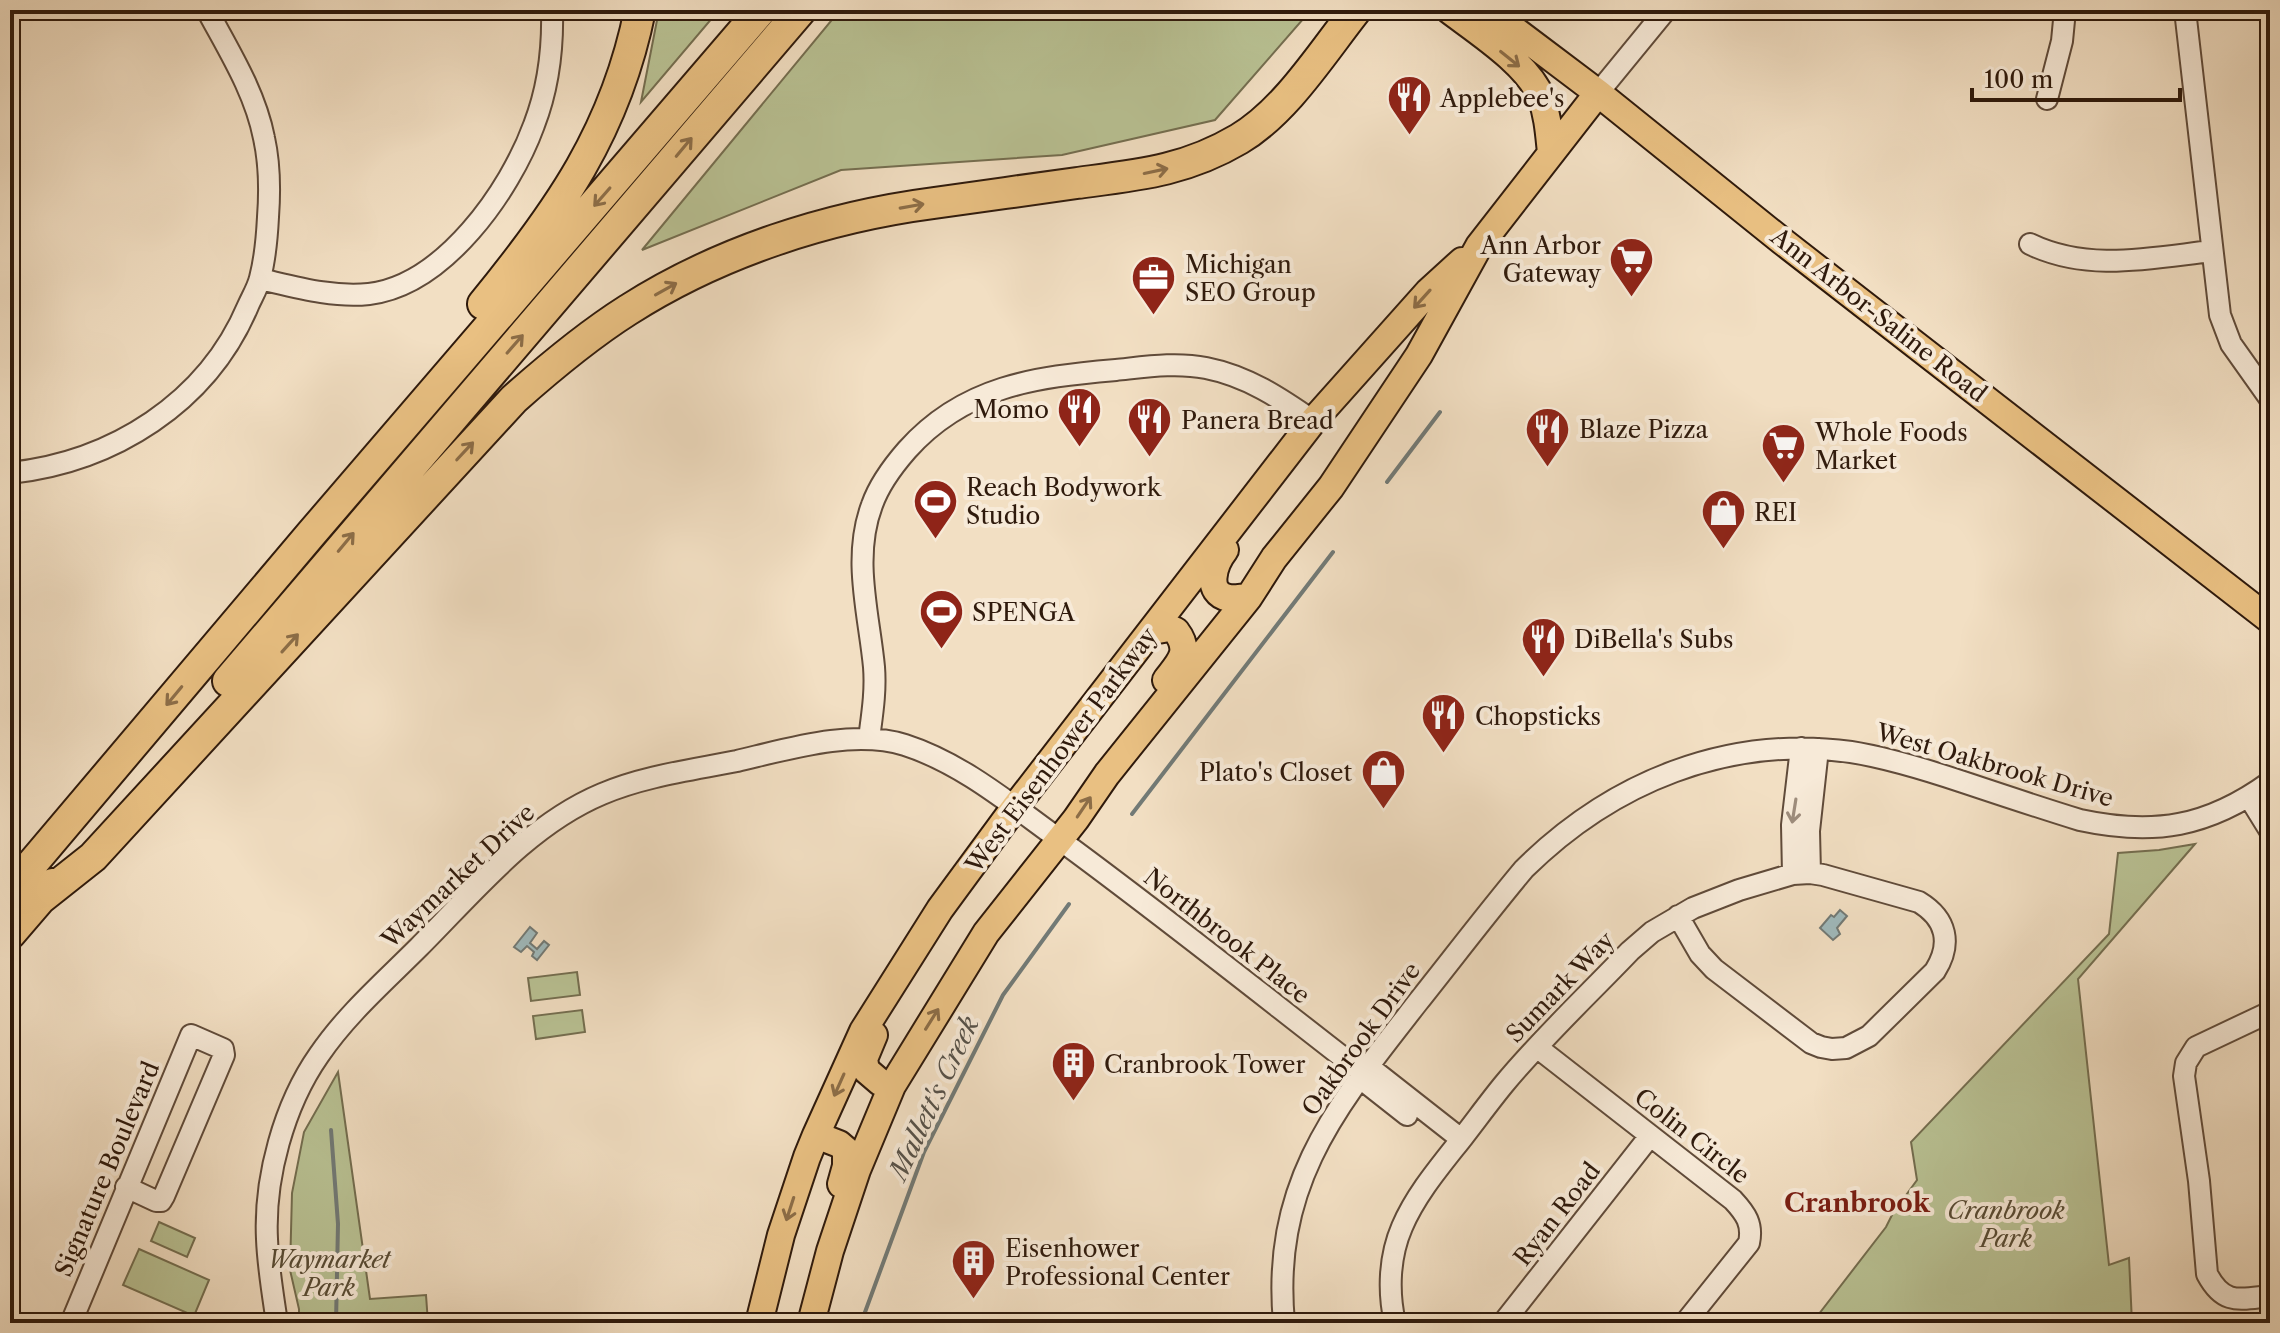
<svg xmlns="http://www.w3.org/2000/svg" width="2280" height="1333" viewBox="0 0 2280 1333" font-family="'Libre Caslon Text',serif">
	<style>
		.green { fill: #b9c294; stroke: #746e50; stroke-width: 2 }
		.water { fill: #9fbabd; stroke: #727a76; stroke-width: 2 }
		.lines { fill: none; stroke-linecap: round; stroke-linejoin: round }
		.stream { stroke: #727a76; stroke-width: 4 }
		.minor-casing { stroke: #604b3a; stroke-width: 24 }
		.major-casing { stroke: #2f1a0c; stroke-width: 30 }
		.highway-casing { stroke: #2f1a0c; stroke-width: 34 }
		.minor { stroke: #f7ead8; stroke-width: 20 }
		.major { stroke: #e9c082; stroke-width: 26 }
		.highway { stroke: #e9c082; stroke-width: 30 }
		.oneway { stroke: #8c6d47 }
		.oneway2 { stroke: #9d8c7c }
		.labels { text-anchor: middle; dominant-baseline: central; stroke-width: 8; stroke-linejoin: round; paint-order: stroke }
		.poi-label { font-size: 24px; fill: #2f1a0c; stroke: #f7ead8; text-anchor: start }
		.street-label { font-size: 24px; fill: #2f1a0c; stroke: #f7ead8 }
		.park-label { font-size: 24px; font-style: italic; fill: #584c35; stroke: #f7ead8 }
		.water-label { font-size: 26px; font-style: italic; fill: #56524a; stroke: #f7ead8 }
		.neighbourhood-label { font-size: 26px; font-weight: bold; fill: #7a1f14; stroke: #f7ead8 }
	</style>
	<rect width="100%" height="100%" fill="#f2dfc3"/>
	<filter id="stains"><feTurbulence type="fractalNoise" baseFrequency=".0025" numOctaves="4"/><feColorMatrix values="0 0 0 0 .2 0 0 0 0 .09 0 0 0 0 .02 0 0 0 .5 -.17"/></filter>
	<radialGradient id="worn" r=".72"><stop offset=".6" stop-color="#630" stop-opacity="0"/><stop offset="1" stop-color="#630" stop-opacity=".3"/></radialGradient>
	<path class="green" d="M 659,10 L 719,10 L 641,102 Z
		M 840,10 L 1311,10 L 1215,120 L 1062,155 L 841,170 L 642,250 Z
		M 2195,844 L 2078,979 L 2109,1265 L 2129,1258 L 2132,1323 L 1812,1323 L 1886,1227 L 1893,1213 L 1917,1180 L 1911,1142 L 2109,934 L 2118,853 L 2159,850 Z
		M 577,972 L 580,995 L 531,1001 L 528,978 Z
		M 582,1010 L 585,1032 L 536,1039 L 533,1016 Z
		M 338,1072 L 370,1299 L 426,1295 L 428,1323 L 299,1323 L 299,1309 L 290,1270 L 292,1193 L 304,1132 Z
		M 159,1222 L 195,1238 L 187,1257 L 151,1241 Z
		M 139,1249 L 209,1280 L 194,1316 L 123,1285 Z"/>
	<path class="water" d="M 1840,910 L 1847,916 L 1837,928 L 1840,934 L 1833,940 L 1820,928 L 1831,915 L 1834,917 Z
		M 530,927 L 537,933 L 530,943 L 537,949 L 544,941 L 549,945 L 537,960 L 532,956 L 534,952 L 527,946 L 521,952 L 514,947 Z"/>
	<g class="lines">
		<path class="stream" d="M 1387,482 L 1440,412
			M 1132,814 L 1333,552
			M 331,1130 L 338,1224 L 336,1323
			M 861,1323 L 924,1152 L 1003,995 L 1069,904"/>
		<defs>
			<path id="minor" d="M 2185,10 L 2220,315 L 2231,344 L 2270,399
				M 1598,93 L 1666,10
				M 2047,99 L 2062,41 L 2065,10
				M 2030,244 C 2088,272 2150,258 2212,251
				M 260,279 C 295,287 333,298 369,294 C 444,285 510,191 534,125 C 548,89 553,48 552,10
				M 10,473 C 113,462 207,403 248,306 C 252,297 258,287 260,278 C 265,259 267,237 268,217 C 270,190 270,165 264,138 C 255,92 229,51 207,10
				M 869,739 C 872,715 876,692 874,667 C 869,614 852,558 872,505 C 879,485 893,466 907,450 C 964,386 1035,377 1116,370 C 1145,367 1176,362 1206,368 C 1247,376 1280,398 1313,421
				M 2249,797 L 2270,831
				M 1810,873 L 1809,831 L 1818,749
				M 1793,874 L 1792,825 L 1801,748
				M 2270,1012 L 2196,1047 L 2186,1063 L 2184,1076 L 2199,1181 L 2207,1274 C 2224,1306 2240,1299 2270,1296
				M 1538,1048 L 1733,1200 C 1746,1214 1753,1224 1749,1243 L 1685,1323
				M 1368,1066 L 1461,1139
				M 1360,1078 L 1407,1115
				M 71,1323 L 191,1035 L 223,1049 L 224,1055 L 164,1196 L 161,1201 L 156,1201 L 126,1187
				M 277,1323 C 273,1295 268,1267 267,1239 C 264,1178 284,1105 319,1055 C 347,1014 384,982 419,947 C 474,892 528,825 602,794 C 644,776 692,770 737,761 C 788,749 853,729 905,745 C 961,763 1009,803 1056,837 C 1160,913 1261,994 1363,1073
				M 1284,1323 C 1271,1182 1337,1106 1418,1002 C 1453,958 1488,912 1524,869 C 1612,782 1727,735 1851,752 C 1889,758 1927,770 1963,782 C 2002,795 2041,808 2080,820 C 2154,836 2208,827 2270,782
				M 1395,1323 C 1388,1292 1389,1257 1402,1227 C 1416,1194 1441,1165 1463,1137 C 1477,1119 1490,1101 1504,1084 C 1543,1037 1588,995 1630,951 L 1652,932 L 1693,908 L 1739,890 L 1793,874 L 1810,873 L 1823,875 L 1919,902 C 1947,919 1952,944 1935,971 L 1869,1036 L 1846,1048 L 1832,1049 L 1821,1047 L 1811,1043 L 1714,969 L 1700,954 L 1678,916
				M 1503,1323 L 1650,1136"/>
			<path id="major" d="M 1449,10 C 1478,32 1528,64 1541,97 C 1548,116 1549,134 1551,153
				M 1488,10 L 1598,93 L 1782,241 L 2270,620
				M 1225,550 C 1214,564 1204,593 1229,598 C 1235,599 1243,597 1249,597
				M 1152,631 L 1169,628 L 1176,631 C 1192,652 1179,663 1166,680
				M 874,1035 L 864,1059 L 866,1070 L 880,1082 L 892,1086
				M 816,1135 L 839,1144 L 846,1150 L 846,1166 L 841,1184
				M 759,1323 L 781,1235 L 807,1157 L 816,1135 L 863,1031 L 940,909 L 1015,807 L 1313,421 L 1429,291 L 1462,261
				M 811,1323 L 830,1251 L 857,1170 L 892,1086 L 986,933 L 1076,819 L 1107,774 L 1249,597 L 1274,558 L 1331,487 L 1419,355 L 1479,246 L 1598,93"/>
			<path id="highway" d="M 483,304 C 559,211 616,130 640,10
				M 228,681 L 801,10
				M 10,890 L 311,534 L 761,10
				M 40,899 L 93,857 L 514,399 C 550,367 587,336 628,310 C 719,252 827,217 934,203 C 982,196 1029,190 1077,183 C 1138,175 1185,171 1239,139 C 1286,111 1322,53 1356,10
				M 10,934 L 53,884"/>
		</defs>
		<use href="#minor" class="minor-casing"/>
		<use href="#major" class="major-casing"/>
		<use href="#highway" class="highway-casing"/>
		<use href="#minor" class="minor"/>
		<use href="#major" class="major"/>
		<use href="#highway" class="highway"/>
	</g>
	<defs><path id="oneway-shaft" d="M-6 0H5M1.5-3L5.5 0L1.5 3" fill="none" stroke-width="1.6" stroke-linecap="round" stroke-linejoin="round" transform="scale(2)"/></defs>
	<g class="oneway">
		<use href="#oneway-shaft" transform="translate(1510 59) rotate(39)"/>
		<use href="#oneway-shaft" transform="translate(684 147) rotate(-50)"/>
		<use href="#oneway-shaft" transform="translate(1156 171) rotate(-12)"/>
		<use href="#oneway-shaft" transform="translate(602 197) rotate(131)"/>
		<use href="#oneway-shaft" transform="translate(912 206) rotate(-10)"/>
		<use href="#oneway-shaft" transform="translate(666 289) rotate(-29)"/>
		<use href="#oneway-shaft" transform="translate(1422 299) rotate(132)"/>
		<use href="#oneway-shaft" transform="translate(515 344) rotate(-49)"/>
		<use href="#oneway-shaft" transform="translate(465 451) rotate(-47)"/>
		<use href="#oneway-shaft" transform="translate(346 542) rotate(-50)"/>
		<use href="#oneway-shaft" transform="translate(290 643) rotate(-48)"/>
		<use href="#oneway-shaft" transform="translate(174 696) rotate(130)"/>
		<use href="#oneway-shaft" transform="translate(1084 807) rotate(-56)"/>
		<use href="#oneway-shaft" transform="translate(932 1019) rotate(-58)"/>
		<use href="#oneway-shaft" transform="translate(839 1085) rotate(114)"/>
		<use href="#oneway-shaft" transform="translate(790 1209) rotate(108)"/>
	</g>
	<use class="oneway2" href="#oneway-shaft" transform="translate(1794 811) rotate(99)"/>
	<defs>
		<symbol id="restaurant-pin" viewBox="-11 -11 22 30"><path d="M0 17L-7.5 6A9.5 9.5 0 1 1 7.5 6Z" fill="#8f2418" stroke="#f7ead8"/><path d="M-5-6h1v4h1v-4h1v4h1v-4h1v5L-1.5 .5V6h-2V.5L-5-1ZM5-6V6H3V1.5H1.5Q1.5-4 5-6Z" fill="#fff"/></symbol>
		<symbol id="supermarket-pin" viewBox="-11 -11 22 30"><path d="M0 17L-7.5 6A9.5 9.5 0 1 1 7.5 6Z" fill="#8f2418" stroke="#f7ead8"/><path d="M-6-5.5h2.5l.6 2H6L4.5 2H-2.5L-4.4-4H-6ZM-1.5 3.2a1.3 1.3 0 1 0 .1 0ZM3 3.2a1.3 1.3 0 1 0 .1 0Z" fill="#fff"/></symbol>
		<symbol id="office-pin" viewBox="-11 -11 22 30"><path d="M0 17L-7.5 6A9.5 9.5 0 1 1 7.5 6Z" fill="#8f2418" stroke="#f7ead8"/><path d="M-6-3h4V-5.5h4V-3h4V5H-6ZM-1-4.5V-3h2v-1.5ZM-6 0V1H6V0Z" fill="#fff"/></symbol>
		<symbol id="stadium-pin" viewBox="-11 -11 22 30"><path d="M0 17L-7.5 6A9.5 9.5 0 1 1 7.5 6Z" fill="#8f2418" stroke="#f7ead8"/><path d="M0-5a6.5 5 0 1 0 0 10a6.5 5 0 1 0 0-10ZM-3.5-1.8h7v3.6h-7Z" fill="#fff"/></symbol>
		<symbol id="shop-pin" viewBox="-11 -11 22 30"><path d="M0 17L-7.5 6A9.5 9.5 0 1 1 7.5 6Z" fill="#8f2418" stroke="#f7ead8"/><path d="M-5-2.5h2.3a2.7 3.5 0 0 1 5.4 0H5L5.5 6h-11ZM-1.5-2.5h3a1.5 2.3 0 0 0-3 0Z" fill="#fff"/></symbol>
		<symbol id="building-pin" viewBox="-11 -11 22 30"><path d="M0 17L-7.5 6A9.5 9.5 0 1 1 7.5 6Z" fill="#8f2418" stroke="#f7ead8"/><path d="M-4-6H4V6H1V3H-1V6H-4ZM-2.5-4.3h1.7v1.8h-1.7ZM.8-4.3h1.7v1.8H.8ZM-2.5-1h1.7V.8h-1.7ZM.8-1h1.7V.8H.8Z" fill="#fff"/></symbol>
	</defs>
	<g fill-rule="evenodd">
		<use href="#restaurant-pin" x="1384" y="72" width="51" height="69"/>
		<use href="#supermarket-pin" x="1606" y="234" width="51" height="69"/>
		<use href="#office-pin" x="1128" y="252" width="51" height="69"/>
		<use href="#restaurant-pin" x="1054" y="384" width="51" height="69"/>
		<use href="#restaurant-pin" x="1124" y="394" width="51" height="69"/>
		<use href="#restaurant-pin" x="1522" y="404" width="51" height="69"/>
		<use href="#supermarket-pin" x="1758" y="420" width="51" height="69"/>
		<use href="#stadium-pin" x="910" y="476" width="51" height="69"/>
		<use href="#shop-pin" x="1698" y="486" width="51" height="69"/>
		<use href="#stadium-pin" x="916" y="586" width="51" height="69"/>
		<use href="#restaurant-pin" x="1518" y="614" width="51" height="69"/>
		<use href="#restaurant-pin" x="1418" y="690" width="51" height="69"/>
		<use href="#shop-pin" x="1358" y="746" width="51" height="69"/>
		<use href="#building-pin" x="1048" y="1038" width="51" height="69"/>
		<use href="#building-pin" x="948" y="1236" width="51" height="69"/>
	</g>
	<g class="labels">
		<g class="poi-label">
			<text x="1440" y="98">Applebee's</text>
			<text x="1601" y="245" text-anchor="end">Ann Arbor<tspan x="1601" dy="28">Gateway</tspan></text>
			<text x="1185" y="264">Michigan<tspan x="1185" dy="28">SEO Group</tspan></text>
			<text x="1049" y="409" text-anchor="end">Momo</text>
			<text x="1181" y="420">Panera Bread</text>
			<text x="1579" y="429">Blaze Pizza</text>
			<text x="1815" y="432">Whole Foods<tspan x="1815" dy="28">Market</tspan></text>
			<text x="966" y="487">Reach Bodywork<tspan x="966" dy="28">Studio</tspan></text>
			<text x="1754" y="512">REI</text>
			<text x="972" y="612">SPENGA</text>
			<text x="1574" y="639">DiBella's Subs</text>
			<text x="1475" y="716">Chopsticks</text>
			<text x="1352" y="772" text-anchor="end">Plato's Closet</text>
			<text x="1104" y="1064">Cranbrook Tower</text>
			<text x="1005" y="1248">Eisenhower<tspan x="1005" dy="28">Professional Center</tspan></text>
		</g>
		<g class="street-label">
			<text transform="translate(1879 315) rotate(38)">Ann Arbor-Saline Road</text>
			<text transform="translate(1061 750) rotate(-53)">West Eisenhower Parkway</text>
			<text transform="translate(1995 765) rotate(16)">West Oakbrook Drive</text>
			<text transform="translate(458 876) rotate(-43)">Waymarket Drive</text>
			<text transform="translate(1227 936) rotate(38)">Northbrook Place</text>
			<text transform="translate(1560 987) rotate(-46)">Sumark Way</text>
			<text transform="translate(1361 1039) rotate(-54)">Oakbrook Drive</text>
			<text transform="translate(1692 1136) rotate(38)">Colin Circle</text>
			<text transform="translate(107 1169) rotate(-67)">Signature Boulevard</text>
			<text transform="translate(1557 1214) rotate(-52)">Ryan Road</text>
		</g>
		<g class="park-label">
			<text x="2006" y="1210">Cranbrook<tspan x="2006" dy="28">Park</tspan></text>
			<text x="329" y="1259">Waymarket<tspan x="329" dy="28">Park</tspan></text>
		</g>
		<g class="water-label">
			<text transform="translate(934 1098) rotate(-65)">Mallett's Creek</text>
		</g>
		<g class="neighbourhood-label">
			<text x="1857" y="1203">Cranbrook</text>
		</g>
	</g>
	<rect width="2280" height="1333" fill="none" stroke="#f2dfc3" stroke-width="40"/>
	<rect x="12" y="12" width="2256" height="1309" fill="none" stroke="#2f1a0c" stroke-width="4"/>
	<rect x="20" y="20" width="2240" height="1293" fill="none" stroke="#2f1a0c" stroke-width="2"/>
	<path d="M1972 88v12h208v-12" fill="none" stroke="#2f1a0c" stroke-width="4"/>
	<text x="1984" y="88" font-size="24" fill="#2f1a0c" stroke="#f7ead8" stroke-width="6" paint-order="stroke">100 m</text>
	<rect width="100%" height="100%" filter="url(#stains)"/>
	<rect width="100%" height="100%" fill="url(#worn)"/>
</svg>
